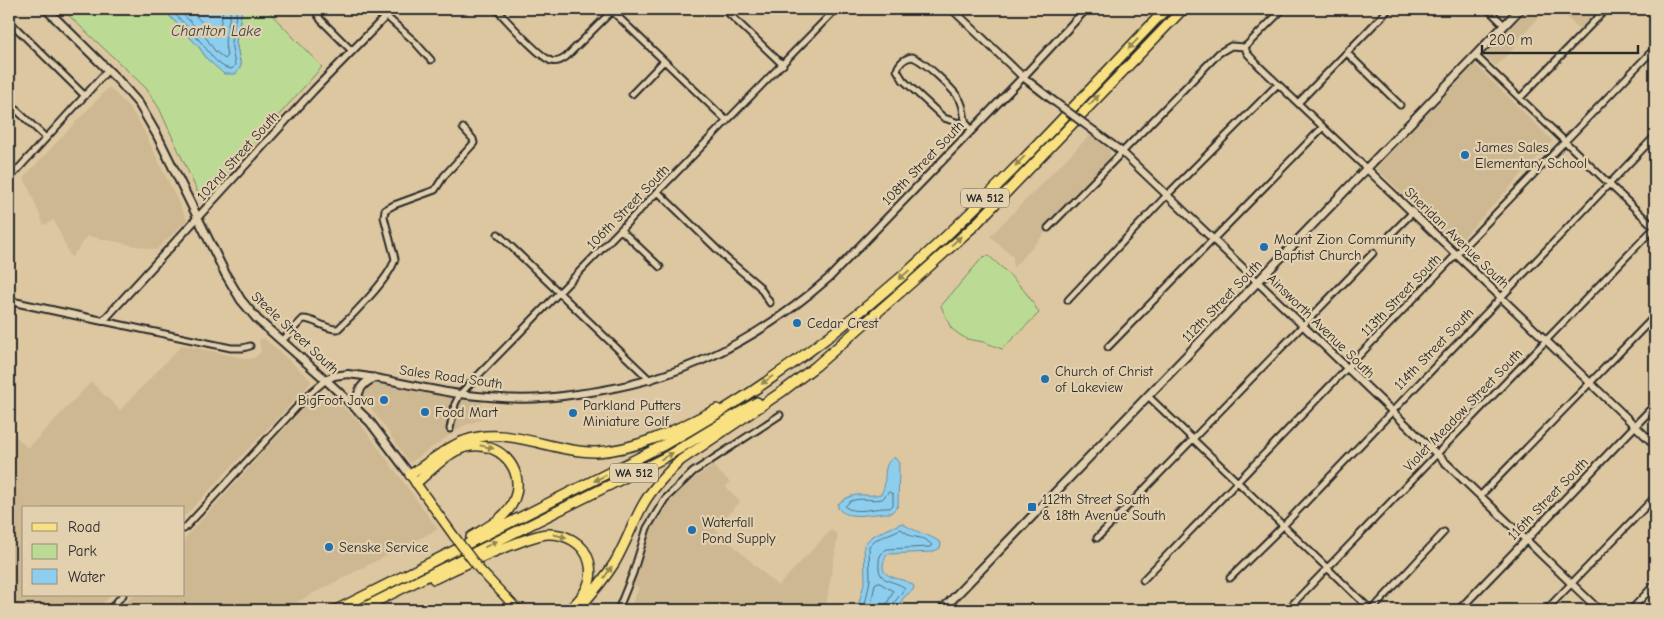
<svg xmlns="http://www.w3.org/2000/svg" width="1664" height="619" viewBox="0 0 1664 619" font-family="'Comic Neue',sans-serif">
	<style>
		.built { fill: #ceb892 }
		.green { fill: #bbdb94; stroke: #738360 }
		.water { fill: #8dceef; stroke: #668da1 }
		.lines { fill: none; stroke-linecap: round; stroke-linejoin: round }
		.shore { stroke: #526c79; stroke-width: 1 }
		.minor-casing { stroke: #2b2b2b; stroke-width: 9 }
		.tertiary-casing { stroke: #2b2b2b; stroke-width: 10 }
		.secondary-casing { stroke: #2b2b2b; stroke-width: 11 }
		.primary-casing { stroke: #2b2b2b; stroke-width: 11 }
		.motorway-casing { stroke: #2b2b2b; stroke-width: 12 }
		.minor { stroke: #e2d0ae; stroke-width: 5 }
		.tertiary { stroke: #e2d0ae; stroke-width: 6 }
		.secondary { stroke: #e2d0ae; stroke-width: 7 }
		.primary { stroke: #f9e181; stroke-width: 8 }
		.motorway { stroke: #f9e181; stroke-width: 9 }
		.tertiary-bridge-casing { stroke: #2b2b2b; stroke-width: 10; stroke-linecap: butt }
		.primary-bridge-casing { stroke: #2b2b2b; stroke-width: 11; stroke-linecap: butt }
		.tertiary-bridge { stroke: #e2d0ae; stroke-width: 6 }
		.primary-bridge { stroke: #f9e181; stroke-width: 8 }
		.oneway { fill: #928656 }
		.poi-dot { fill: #1f6fb2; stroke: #e2d0ae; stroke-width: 2 }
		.labels { text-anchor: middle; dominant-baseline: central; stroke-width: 4.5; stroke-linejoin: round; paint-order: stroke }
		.shield { fill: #e2d0ae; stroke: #625c52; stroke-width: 1 }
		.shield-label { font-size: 12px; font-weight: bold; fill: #2b2b2b }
		.poi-label { font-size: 14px; fill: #2b2b2b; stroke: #e2d0ae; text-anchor: start }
		.street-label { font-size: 14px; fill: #2b2b2b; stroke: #e2d0ae }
		.water-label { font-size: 15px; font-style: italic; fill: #3a4348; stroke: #e2d0ae }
	</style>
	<rect width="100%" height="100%" fill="#dcc7a1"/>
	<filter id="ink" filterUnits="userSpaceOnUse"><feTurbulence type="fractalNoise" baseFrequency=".02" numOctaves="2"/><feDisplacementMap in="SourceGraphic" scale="10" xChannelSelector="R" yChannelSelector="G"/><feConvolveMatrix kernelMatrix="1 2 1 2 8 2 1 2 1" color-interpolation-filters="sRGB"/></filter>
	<g filter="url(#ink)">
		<path class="built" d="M 1527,9 L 1547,9 L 1513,45 L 1515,47 L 1496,66 L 1484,55 Z
			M 1558,9 L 1600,9 L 1580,30 Z
			M 1475,64 L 1553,141 L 1456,245 L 1376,168 Z
			M 109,87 L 129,107 L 140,123 L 187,220 L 156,250 L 88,236 L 71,258 L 54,220 L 44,225 L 24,177 Z
			M 1090,135 L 1110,150 L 1110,159 L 1044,226 L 1047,231 L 1013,268 L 1013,257 L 990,236 Z
			M 264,338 L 310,379 L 311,382 L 307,387 L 184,517 L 184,508 L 24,508 L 24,595 L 111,595 L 97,610 L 9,610 L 9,430 L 28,448 L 91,382 L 120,410 L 182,345 L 248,359 L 254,358 L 261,352 L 259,340 Z
			M 376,384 L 482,401 L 480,420 L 463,426 L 410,463 L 364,398 L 364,388 Z
			M 321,391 L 328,393 L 356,419 L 366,431 L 438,529 L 281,610 L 119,610 L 133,595 L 184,595 L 184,539 L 314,396 Z
			M 713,466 L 730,482 L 726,487 L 740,502 L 715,529 L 778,586 L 831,530 L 838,535 L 825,610 L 629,610 L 639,588 L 631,584 L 651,529 L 660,511 L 683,486 Z"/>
		<path class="green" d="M 68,9 L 163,9 L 199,47 L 207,59 L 241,66 L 236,42 L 242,9 L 270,9 L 270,13 L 322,67 L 205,197 L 199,195 L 159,108 L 146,88 L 65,12 Z
			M 989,256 C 1009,274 1027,290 1039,313 L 1002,349 L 984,342 L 967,339 L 960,335 L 951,328 L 941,306 L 983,257 Z"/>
		<path class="water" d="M 163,9 L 242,9 L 236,42 L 241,66 L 236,74 L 224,74 L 207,59 L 199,47 Z
			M 893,458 L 895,458 L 899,463 L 898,506 L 891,513 C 875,512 849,522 838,508 L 838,504 C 856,489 862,498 881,494 C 889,483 880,466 893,458 Z
			M 902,523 C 915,533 928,533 941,543 L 940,548 L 932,552 L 887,554 C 872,582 903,575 914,586 L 913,590 L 904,597 L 896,610 L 859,610 L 859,603 L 865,580 L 864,545 L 872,536 Z"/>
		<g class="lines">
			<path class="shore" d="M 170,9 C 180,19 190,30 200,41 C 209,51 217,68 232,69 L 235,65 L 231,42 L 237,9
				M 178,9 L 207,39 L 215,51 L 225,59 L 227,57 L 225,42 L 231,9
				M 189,9 L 216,37 L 219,35 L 223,9
				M 889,492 L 893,494 L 893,505 L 890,508 C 875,507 857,515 845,507 C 852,494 870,502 882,499 Z
				M 864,610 L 870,580 L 869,546 L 875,540 L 901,529 L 911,536 L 925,539 L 932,545 L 930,547 L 887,549 C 882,552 879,556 879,562 C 877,584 893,579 905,588 L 894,603 L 892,610
				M 870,610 L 875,584 L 878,582 L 893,591 L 887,604 L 886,610"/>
			<defs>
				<path id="minor" d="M 314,9 L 321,20 L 352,51
					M 496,9 C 508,21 537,55 551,61 C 557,63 562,60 566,57 L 614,9
					M 610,9 L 727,121
					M 724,9 L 783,65
					M 1488,9 L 1504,25
					M 1646,9 L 1655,17
					M 386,16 L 414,41 L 431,60
					M 9,21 L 85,96
					M 1245,47 L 1247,53 L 1259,66 L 1366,168
					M 1347,53 L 1400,105
					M 1475,55 L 1655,228
					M 632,94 L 664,61
					M 1520,98 L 1606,9
					M 9,103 L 46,138
					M 1298,103 L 1389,9
					M 968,126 L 944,118 L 903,80 L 897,70 C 899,63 905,58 912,57 C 923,60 956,91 961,102 C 966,113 961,120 972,130
					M 9,179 L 108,70
					M 658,192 L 727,259 L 759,286 L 770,303
					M 1048,228 L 1219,53 L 1231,46 L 1245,47 L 1283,9
					M 621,230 L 660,267
					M 498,234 L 650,380
					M 1390,235 L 1413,212
					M 1068,300 L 1167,195 L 1278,84
					M 103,321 L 231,348 L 243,348 L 250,346
					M 282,341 L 303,319 C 316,319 325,330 338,329 C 353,315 390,278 395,259 L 384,217 L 385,210 L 394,205 L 435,190 L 444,176 L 474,143 L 473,139 L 463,128
					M 1108,347 L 1323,127
					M 1148,396 L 1371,610
					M 450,429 L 455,404 L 460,394 L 836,9
					M 1480,496 L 1655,316
					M 184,529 L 308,395 L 326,380
					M 1097,538 L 1373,253
					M 1230,578 L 1283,526 L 1655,136
					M 1143,580 L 1655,48
					M 109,610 L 123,595
					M 618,610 L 633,573 L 647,528 L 665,499 L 693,472 L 780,415
					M 1287,610 L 1655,227
					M 1372,610 L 1444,532
					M 1546,610 L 1655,497
					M 1631,610 L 1655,584"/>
				<path id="tertiary" d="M 952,9 L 1023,77 L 1055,102
					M 1094,131 L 1122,152 L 1167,195 L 1599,610
					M 1366,168 L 1655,445
					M 9,301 L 103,321 L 314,90 L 393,9
					M 326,380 L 334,376 L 348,374 C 386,378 423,389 460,394 C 474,396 488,397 502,398 C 527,400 552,398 577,394 C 676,382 755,343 830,277 L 1023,77 L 1086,9
					M 1459,610 L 1655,405"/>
				<path id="secondary" d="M 46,9 L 118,80 L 139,104 L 157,135 L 226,275 L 241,300 L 257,319 L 326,380 L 370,422 L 410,475
					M 357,410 C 357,394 358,385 374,378
					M 942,610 L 1520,9"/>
				<path id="primary" d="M 410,475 L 454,536
					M 480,570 L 518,610"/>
				<path id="motorway" d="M 410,475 C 427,464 445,448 464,441 C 505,424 553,453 596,452 C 639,450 679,428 717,409
					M 416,483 C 431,471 447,452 466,447 C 497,439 527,468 514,500 C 507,518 487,527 471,537
					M 434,579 C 460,566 487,554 514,544 C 525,540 536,535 547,534 C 565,533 584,543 589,561 C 595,582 584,596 569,610
					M 336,610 L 662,446 C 748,399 832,338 906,273 C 998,191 1081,98 1166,9
					M 359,610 L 664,458 L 757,402
					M 577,610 C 591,595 604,580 615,562 C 626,543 633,522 644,503 C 654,486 667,473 681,460 L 783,391 L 816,366 L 912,282 L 974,226 L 1183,9"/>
			</defs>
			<use href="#minor" class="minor-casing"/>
			<use href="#tertiary" class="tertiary-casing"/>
			<use href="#secondary" class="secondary-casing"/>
			<use href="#primary" class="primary-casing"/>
			<use href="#motorway" class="motorway-casing"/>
			<use href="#minor" class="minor"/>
			<use href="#tertiary" class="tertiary"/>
			<use href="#secondary" class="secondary"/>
			<use href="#primary" class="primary"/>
			<use href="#motorway" class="motorway"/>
			<defs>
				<path id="tertiary-bridge" d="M 1055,102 L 1094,131"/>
				<path id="primary-bridge" d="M 454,536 L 480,570"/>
			</defs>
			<use href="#tertiary-bridge" class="tertiary-bridge-casing"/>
			<use href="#primary-bridge" class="primary-bridge-casing"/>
			<use href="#tertiary-bridge" class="tertiary-bridge"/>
			<use href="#primary-bridge" class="primary-bridge"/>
		</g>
		<defs><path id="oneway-solid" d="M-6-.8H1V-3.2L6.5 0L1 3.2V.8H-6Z" transform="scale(1.25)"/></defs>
		<g class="oneway">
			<use href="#oneway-solid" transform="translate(1133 44) rotate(134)"/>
			<use href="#oneway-solid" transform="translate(1094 100) rotate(-46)"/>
			<use href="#oneway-solid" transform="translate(1020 161) rotate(134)"/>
			<use href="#oneway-solid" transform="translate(956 241) rotate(-43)"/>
			<use href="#oneway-solid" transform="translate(904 275) rotate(139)"/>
			<use href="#oneway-solid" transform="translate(767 380) rotate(145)"/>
			<use href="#oneway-solid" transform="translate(487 447) rotate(13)"/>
			<use href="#oneway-solid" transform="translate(667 456) rotate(-29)"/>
			<use href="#oneway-solid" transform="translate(600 478) rotate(153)"/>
			<use href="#oneway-solid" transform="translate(560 536) rotate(14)"/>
			<use href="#oneway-solid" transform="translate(491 544) rotate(-26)"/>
			<use href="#oneway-solid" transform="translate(608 572) rotate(-56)"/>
		</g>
	</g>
	<g class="poi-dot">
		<circle cx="1465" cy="155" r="5"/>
		<circle cx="1264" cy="247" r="5"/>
		<circle cx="797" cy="323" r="5"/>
		<circle cx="1045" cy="379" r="5"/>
		<circle cx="384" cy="400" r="5"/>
		<circle cx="425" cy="412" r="5"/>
		<circle cx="573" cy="413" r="5"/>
		<rect x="1027" y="502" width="10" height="10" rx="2.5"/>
		<circle cx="692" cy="530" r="5"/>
		<circle cx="329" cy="547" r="5"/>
	</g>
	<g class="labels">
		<g class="shield">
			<rect x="961" y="188.5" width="48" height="19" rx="4"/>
			<rect x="610" y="463.5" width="48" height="19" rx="4"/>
		</g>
		<g class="shield-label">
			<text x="985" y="198">WA 512</text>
			<text x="634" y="473">WA 512</text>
		</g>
		<g class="poi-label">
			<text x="1475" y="147">James Sales<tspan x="1475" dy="16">Elementary School</tspan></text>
			<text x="1274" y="239">Mount Zion Community<tspan x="1274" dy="16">Baptist Church</tspan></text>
			<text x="807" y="323">Cedar Crest</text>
			<text x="1055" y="371">Church of Christ<tspan x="1055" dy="16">of Lakeview</tspan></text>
			<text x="374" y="400" text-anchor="end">BigFoot Java</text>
			<text x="583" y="405">Parkland Putters<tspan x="583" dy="16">Miniature Golf</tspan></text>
			<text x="435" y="412">Food Mart</text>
			<text x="1042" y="499">112th Street South<tspan x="1042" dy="16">&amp; 18th Avenue South</tspan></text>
			<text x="702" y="522">Waterfall<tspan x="702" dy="16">Pond Supply</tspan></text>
			<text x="339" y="547">Senske Service</text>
		</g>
		<g class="street-label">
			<text transform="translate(238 156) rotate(-48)">102nd Street South</text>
			<text transform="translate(923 163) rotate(-46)">108th Street South</text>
			<text transform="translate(628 207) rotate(-46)">106th Street South</text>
			<text transform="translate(1457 238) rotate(44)">Sheridan Avenue South</text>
			<text transform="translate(1401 295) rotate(-46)">113th Street South</text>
			<text transform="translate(1222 301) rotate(-46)">112th Street South</text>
			<text transform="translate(1321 326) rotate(44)">Ainsworth Avenue South</text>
			<text transform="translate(295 333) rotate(43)">Steele Street South</text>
			<text transform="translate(1434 349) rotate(-46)">114th Street South</text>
			<text transform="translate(451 377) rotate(8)">Sales Road South</text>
			<text transform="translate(1463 410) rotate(-46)">Violet Meadow Street South</text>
			<text transform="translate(1548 499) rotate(-46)">116th Street South</text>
		</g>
		<g class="water-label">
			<text x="216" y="31">Charlton Lake</text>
		</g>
	</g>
	<rect width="1664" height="619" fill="none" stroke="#e2d0ae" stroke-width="30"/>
	<rect x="15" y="15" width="1634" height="589" fill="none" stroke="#2b2b2b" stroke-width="2" filter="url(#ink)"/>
	<rect x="22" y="506" width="162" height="90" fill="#e2d0ae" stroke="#998e7a"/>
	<rect x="32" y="523" width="25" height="8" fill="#f9e181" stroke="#998e7a"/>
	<text x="68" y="532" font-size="15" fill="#2b2b2b">Road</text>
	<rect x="32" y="544" width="25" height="15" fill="#bbdb94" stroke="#998e7a"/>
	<text x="68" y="556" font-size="15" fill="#2b2b2b">Park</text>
	<rect x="32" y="569" width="25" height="15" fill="#8dceef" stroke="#998e7a"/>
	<text x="68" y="582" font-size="15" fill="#2b2b2b">Water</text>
	<path d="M1482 45v8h156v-8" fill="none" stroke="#2b2b2b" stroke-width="2.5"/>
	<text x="1489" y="45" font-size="15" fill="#2b2b2b" stroke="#e2d0ae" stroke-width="4" paint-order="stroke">200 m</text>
</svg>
